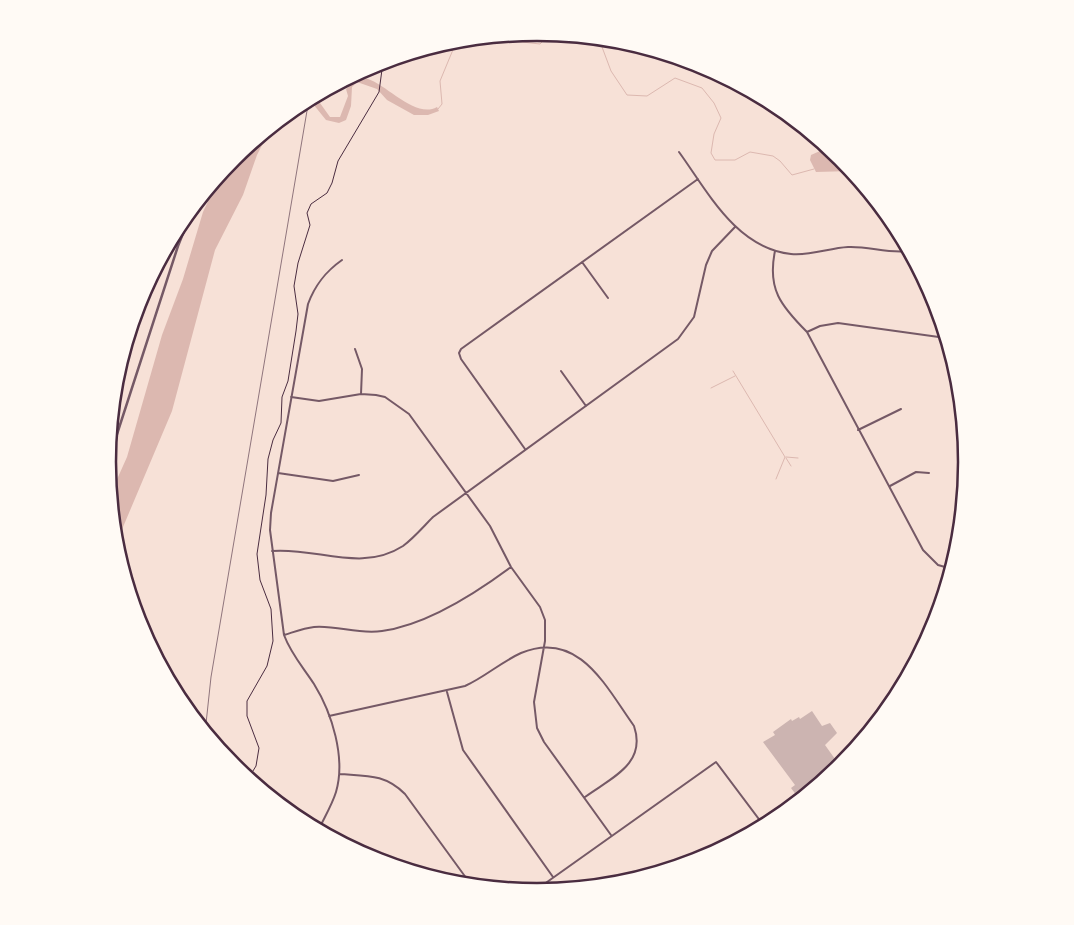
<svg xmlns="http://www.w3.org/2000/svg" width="1074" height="925" viewBox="0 0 1074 925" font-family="Quicksand,sans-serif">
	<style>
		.water { fill: #dcb8b0 }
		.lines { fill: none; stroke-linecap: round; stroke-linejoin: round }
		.stream { stroke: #dcb8b0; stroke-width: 1 }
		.building { fill: #ccb4b1 }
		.path { stroke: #4a2c40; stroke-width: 1 }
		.minor { stroke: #755966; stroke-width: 2 }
		.tertiary { stroke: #755966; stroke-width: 2.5 }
		.rail { stroke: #8f747c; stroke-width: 1 }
		.rim { fill: none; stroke: #4a2c40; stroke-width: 2.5 }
	</style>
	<rect width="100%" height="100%" fill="#f7e1d7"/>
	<path class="water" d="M 356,79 C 359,79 365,78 368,79 C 387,85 416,119 437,107 L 439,111 L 428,115 L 414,115 L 387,100 L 377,89 L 357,82 L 352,87 L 351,106 L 346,120 L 339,123 L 326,120 L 309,99 L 315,96 L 330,117 L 340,117 L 348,96 L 346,89 Z
		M 271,127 L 257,155 L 243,195 L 215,250 L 172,411 L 115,546 L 110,495 L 127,457 L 162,335 L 183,279 L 203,212 L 223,170 L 233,158 Z
		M 832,151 L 851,171 L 816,172 L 810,160 L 811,155 L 820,151 Z"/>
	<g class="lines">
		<path class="stream" d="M 496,37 L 505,40 L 540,44 L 545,39 L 547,33
			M 599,39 L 611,71 L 627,95 L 647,96 L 675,78 L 702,88 L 714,103 L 721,118 L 714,134 L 711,153 L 715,160 L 735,160 L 750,152 L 773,156 L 780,161 L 792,175 L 814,169
			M 438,109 L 442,104 L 440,81 L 457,40
			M 733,371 L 785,457 L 776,479
			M 711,388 L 735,376
			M 786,457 L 798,458
			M 786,458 L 791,466"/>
	</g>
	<path class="building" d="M 812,711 L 822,726 L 830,723 L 837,733 L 825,745 L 840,766 L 824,777 L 825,780 L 800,800 L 791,788 L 795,785 L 763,742 L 775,735 L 773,732 L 791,719 L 792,721 L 799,717 L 800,719 Z"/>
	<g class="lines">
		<path class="path" d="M 248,779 L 256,766 L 259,748 L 247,716 L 247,701 L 267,666 L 273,641 L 271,609 L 260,580 L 257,554 L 266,495 L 268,459 L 273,440 L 281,423 L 282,397 L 288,381 L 296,331 L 298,314 L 294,286 L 298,263 L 310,225 L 307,213 L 311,204 L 327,193 L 332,183 L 338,161 L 379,92 L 383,62"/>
		<path class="minor" d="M 679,152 C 708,192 736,248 791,254 C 811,256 829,248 848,247 C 869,246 888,254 909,251
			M 169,242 L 178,246
			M 775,251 C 767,289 781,306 807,332 L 923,550 L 938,565 L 952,569
			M 582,262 L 608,298
			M 807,332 L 820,326 L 838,323 L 946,338
			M 355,349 L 362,369 L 361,394
			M 561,371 L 586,406
			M 291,397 L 319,401 L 361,394 L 376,395 L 385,397 L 409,414 L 490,526 L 511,567 L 540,607 L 545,620 L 545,641 L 534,702 L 537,728 L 544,742 L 611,835
			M 858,430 L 901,409
			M 525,449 L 461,359 L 459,353 L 461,349 L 698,179
			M 278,473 L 333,481 L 359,475
			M 890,486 L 916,472 L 929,473
			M 272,551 C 317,547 361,573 403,546 C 414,538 423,527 433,517 L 678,339 L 694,317 L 706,265 L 712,251 L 735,227
			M 284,635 C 294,632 304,628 314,627 C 337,625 359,635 382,631 C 427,625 476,593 511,567
			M 447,692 L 463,750 L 553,877
			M 329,716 L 465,686 C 485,677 501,662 521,653 C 579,629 606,687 634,726 C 647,764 611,778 585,797
			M 340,774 C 367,776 385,774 405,794 L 472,886
			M 318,831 C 324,818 332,805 336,792 C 346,758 332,713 314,684 C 303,667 291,654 284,635 L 270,530 L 271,513 L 308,304 C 315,285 325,272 342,260
			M 323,833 L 348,844 L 359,853
			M 533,892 L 716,762 L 764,826"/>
		<path class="tertiary" d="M 107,465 L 178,246 L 194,206"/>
		<path class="rail" d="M 205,733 L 211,677 L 309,99"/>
	</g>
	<path d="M0 0H1074V925H0ZM116 462a421 421 0 1 1 842 0a421 421 0 1 1-842 0Z" fill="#fffaf5" fill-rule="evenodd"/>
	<path class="rim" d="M116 462a421 421 0 1 1 842 0a421 421 0 1 1-842 0Z"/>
</svg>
